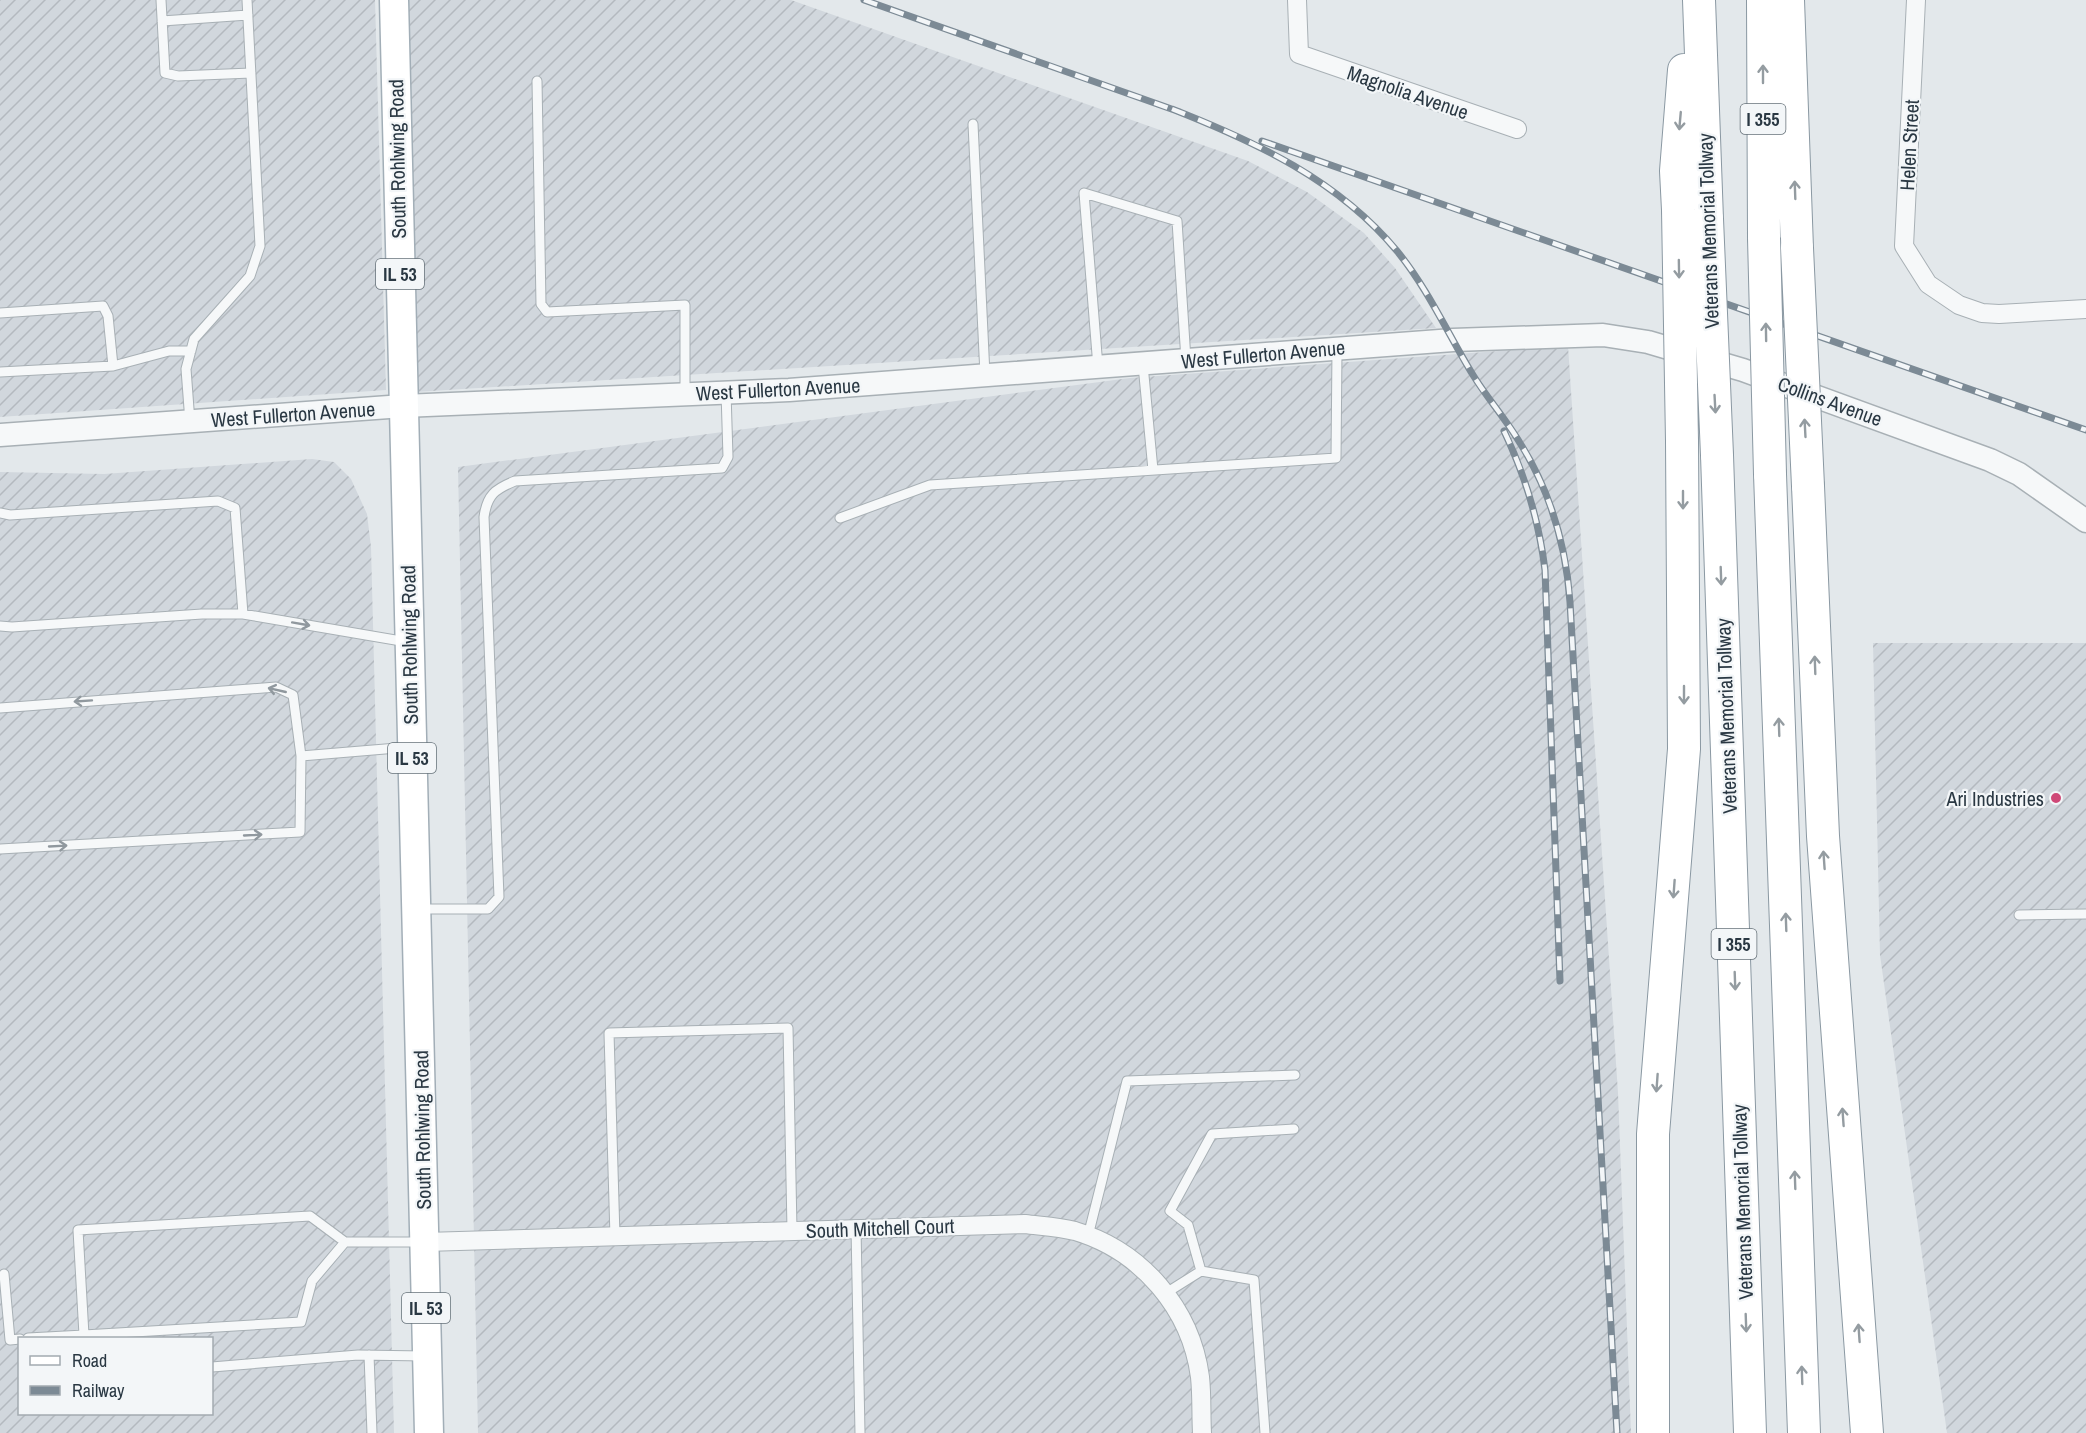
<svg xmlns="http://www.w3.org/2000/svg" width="2086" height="1433" viewBox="0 0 2086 1433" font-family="'Archivo Narrow',sans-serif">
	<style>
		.industrial { fill: url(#industrial-furrows); fill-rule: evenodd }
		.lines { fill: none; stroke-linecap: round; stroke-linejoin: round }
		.service-casing { stroke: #a8b0b5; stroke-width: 11 }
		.minor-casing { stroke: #a8b0b5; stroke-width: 20 }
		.tertiary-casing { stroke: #a8b0b5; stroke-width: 25 }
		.primary-casing { stroke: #a2aeb7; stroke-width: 31 }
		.motorway-casing { stroke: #8a98a2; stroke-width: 34 }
		.service { stroke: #f6f8f9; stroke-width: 9 }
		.minor { stroke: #f6f8f9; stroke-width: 18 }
		.tertiary { stroke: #f6f8f9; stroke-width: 22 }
		.primary { stroke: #fff; stroke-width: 28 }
		.motorway { stroke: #fff; stroke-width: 32 }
		.rail-casing { stroke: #7c8a95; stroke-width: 7 }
		.rail { stroke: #f3f6f8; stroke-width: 4.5; stroke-dasharray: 14; stroke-linecap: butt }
		.motorway-bridge-casing { stroke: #8a98a2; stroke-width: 34; stroke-linecap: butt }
		.motorway-bridge { stroke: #fff; stroke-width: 32 }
		.oneway { stroke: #949ca1 }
		.oneway2 { stroke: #90989e }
		.poi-dot { fill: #cf4877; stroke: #f3f6f8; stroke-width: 2 }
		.labels { text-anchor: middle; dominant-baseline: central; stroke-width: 4.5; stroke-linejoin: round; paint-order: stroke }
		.shield { fill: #f3f6f8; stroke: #667179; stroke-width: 1.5 }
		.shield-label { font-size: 18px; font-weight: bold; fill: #2a3843 }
		.street-label { font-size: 20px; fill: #2a3843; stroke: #f3f6f8 }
		.poi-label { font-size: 20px; fill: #2a3843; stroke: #f3f6f8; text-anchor: end }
	</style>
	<defs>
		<pattern id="industrial-furrows" width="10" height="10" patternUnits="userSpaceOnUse" patternTransform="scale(1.5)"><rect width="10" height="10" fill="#d1d7dd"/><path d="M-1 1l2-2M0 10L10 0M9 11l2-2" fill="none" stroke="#b4b9bf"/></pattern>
	</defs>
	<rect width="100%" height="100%" fill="#e3e8eb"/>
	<path class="industrial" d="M 0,0 L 375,0 L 386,390 L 0,417 Z
		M 408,0 L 791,0 L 1248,161 L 1307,192 L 1364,233 L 1395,268 L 1436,328 L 415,392 Z
		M 1568,346 L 1618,1093 L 1631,1433 L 478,1433 L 458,467 L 1130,378 Z
		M 312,459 L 334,462 L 351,479 L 367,514 L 371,547 L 394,1433 L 0,1433 L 0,472 L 104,474 ZM 20,1338 L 212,1338 L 212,1414 L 20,1414 Z
		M 1873,643 L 2086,643 L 2086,1433 L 1947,1433 L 1880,955 Z"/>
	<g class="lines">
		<defs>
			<path id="service" d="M 161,0 L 165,73 L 178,76 L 251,73
				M 162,21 L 248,15
				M 537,81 L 541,304 L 547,312 L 685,305 L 685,394
				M 973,124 L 985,375
				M 0,313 L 103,306 L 108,316 L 113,366
				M 1143,365 L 1153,470
				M 1098,367 L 1084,193 L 1177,221 L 1186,360
				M 0,372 L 113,366 L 169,351 L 191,351
				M 190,422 L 186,369 L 194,339 L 250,276 L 260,246 L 247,0
				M 0,513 L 10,515 L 218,501 L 235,508 L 243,614
				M 840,518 L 930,485 L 1336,458 L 1337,350
				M 0,626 L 12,627 L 202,614 L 243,614 L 407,642
				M 0,708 L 276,687 L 293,695 L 301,756 L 300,832 L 0,849
				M 301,756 L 409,747
				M 418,909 L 488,909 L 499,897 L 484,517 C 487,495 495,489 515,481 L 722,468 L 728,457 L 726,392
				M 2019,915 L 2086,914
				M 856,1228 L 860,1433
				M 1088,1236 L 1127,1081 L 1295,1075
				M 615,1237 L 609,1033 L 788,1028 L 792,1230
				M 345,1242 L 310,1216 L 78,1230 L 84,1335 L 301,1322 L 312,1281 L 345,1242 L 422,1242
				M 1201,1271 L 1254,1280 L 1265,1433
				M 4,1274 L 10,1340 L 20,1339
				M 1166,1293 L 1201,1271 L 1188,1225 L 1170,1211 L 1212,1134 L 1294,1129
				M 28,1338 L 84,1335
				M 369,1355 L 372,1433
				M 212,1367 L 358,1355 L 425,1356"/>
			<path id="minor" d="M 1297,0 L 1299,54 L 1517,129
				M 1916,0 L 1904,246 L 1928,284 L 1959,305 L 1982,313 L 1999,314 L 2086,309
				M 425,1242 L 1025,1224 C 1041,1226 1059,1227 1075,1231 C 1142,1251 1191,1309 1200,1377 C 1202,1396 1201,1415 1202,1433"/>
			<path id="tertiary" d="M 0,435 L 403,406 L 789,390 L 1453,340 L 1603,335 L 1648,342 L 1743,370 L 1990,460 L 2019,474 L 2086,521"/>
			<path id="primary" d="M 394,0 L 429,1433"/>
			<path id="motorway" d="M 1699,0 L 1707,219
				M 1763,0 L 1764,238
				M 1788,0 L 1797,248
				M 1678,210 L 1676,171 L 1684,70
				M 1717,455 L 1750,1433
				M 1770,474 L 1804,1433
				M 1808,486 L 1823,836 L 1867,1433
				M 1653,1433 L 1653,1134 L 1684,749 L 1682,441"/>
		</defs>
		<use href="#service" class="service-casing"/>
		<use href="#minor" class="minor-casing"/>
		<use href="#tertiary" class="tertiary-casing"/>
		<use href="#primary" class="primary-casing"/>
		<use href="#motorway" class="motorway-casing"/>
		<use href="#service" class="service"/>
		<use href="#minor" class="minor"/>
		<use href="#tertiary" class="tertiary"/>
		<use href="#primary" class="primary"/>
		<use href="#motorway" class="motorway"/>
		<defs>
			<path id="rail" d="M 864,0 L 1180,112
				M 1172,109 C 1256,142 1338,180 1397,251 C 1428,289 1448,334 1473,375 C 1487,398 1506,419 1520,443 C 1550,491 1566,545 1570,602 L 1617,1433
				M 1262,141 L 2086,430
				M 1504,431 C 1525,475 1539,521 1545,570 L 1560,981"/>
		</defs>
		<use href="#rail" class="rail-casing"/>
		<use href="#rail" class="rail"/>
		<defs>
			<path id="motorway-bridge" d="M 1678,210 L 1682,441
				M 1707,219 L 1717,455
				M 1764,238 L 1770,474
				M 1797,248 L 1808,486"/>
		</defs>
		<use href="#motorway-bridge" class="motorway-bridge-casing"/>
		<use href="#motorway-bridge" class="motorway-bridge"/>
	</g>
	<defs><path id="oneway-shaft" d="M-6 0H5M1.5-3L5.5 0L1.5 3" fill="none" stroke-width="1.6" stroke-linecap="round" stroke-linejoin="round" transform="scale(1.5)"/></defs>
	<g class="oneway">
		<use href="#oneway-shaft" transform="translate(1763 74) rotate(-90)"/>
		<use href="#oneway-shaft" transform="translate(1680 121) rotate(95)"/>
		<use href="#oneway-shaft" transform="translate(1795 190) rotate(-92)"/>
		<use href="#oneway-shaft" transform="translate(1679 269) rotate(89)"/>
		<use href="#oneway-shaft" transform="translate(1766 332) rotate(-91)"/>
		<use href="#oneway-shaft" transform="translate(1715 404) rotate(87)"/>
		<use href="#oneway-shaft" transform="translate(1805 428) rotate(-93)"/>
		<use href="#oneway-shaft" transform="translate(1683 500) rotate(90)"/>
		<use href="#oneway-shaft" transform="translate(1721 576) rotate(88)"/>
		<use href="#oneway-shaft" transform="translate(1815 665) rotate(-92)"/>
		<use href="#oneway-shaft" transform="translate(1684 695) rotate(90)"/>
		<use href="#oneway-shaft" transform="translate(1779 727) rotate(-92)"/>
		<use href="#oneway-shaft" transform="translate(1824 860) rotate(-94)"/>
		<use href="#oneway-shaft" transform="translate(1674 889) rotate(94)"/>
		<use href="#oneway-shaft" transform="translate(1786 922) rotate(-92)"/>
		<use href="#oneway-shaft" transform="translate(1735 981) rotate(88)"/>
		<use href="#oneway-shaft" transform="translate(1657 1083) rotate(94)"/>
		<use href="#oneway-shaft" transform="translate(1843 1117) rotate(-94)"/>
		<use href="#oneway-shaft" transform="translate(1795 1180) rotate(-92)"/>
		<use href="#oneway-shaft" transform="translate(1746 1323) rotate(88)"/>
		<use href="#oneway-shaft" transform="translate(1859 1333) rotate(-94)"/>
		<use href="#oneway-shaft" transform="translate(1802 1375) rotate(-92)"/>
	</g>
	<g class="oneway2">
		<use href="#oneway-shaft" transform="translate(301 624) rotate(10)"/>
		<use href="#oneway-shaft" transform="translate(277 690) rotate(-167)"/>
		<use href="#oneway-shaft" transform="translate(83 701) rotate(176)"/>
		<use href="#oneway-shaft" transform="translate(253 835) rotate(-3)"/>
		<use href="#oneway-shaft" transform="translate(58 846) rotate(-3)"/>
	</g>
	<circle class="poi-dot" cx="2056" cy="798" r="6"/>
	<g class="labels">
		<g class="shield">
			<rect x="1740.5" y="104" width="45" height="30" rx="4.5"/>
			<rect x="376" y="259" width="48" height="30" rx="4.5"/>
			<rect x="388" y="743" width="48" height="30" rx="4.5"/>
			<rect x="1711.5" y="929" width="45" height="30" rx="4.5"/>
			<rect x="402" y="1293" width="48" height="30" rx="4.5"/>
		</g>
		<g class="shield-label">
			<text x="1763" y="119">I 355</text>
			<text x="400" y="274">IL 53</text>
			<text x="412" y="758">IL 53</text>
			<text x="1734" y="944">I 355</text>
			<text x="426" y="1308">IL 53</text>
		</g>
		<g class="street-label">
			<text transform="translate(1408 92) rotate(19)">Magnolia Avenue</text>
			<text transform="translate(1909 145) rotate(-87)">Helen Street</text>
			<text transform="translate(397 159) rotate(-91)">South Rohlwing Road</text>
			<text transform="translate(1708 231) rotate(-92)">Veterans Memorial Tollway</text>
			<text transform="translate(1263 354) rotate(-5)">West Fullerton Avenue</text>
			<text transform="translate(778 389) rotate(-3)">West Fullerton Avenue</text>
			<text transform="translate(1830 401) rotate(20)">Collins Avenue</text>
			<text transform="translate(293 414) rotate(-4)">West Fullerton Avenue</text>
			<text transform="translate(409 645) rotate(-91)">South Rohlwing Road</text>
			<text transform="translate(1726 716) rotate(-92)">Veterans Memorial Tollway</text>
			<text transform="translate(422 1130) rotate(-91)">South Rohlwing Road</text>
			<text transform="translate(1742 1202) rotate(-92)">Veterans Memorial Tollway</text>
			<text transform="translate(880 1228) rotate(-2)">South Mitchell Court</text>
		</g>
		<g class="poi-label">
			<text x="2044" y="798">Ari Industries</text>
		</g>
	</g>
	<rect x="18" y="1337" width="195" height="78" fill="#f3f6f8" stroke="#a3aab0" stroke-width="1.5"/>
	<rect x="30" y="1356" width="30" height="9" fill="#ffffff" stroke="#a3aab0" stroke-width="1.5"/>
	<text x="72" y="1367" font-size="18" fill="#2a3843">Road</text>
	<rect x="30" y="1386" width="30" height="9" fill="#7c8a95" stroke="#a3aab0" stroke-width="1.5"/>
	<text x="72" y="1397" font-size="18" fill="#2a3843">Railway</text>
</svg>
